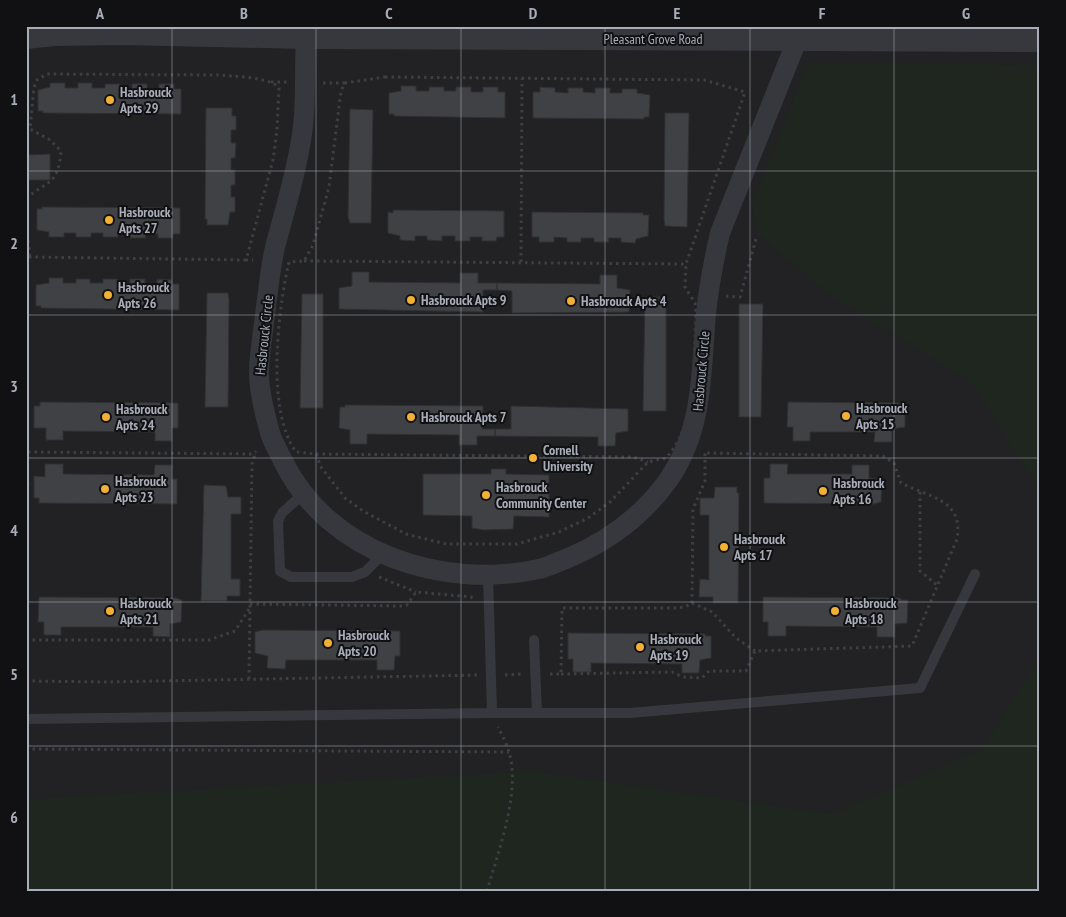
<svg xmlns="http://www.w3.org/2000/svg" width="1066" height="917" viewBox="0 0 1066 917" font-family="'PT Sans Narrow',sans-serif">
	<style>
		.built { fill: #222225 }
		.green { fill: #1e261f }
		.building { fill: #404145; stroke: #303034 }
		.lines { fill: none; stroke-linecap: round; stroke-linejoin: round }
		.path { stroke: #3d3f44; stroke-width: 3; stroke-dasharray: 2.5 4; stroke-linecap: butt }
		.service { stroke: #37383d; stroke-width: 10 }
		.minor { stroke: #37383d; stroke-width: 20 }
		.tertiary { stroke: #37383d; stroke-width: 24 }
		.grid { fill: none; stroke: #a8adb8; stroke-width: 1; stroke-opacity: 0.55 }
		.poi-dot { fill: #f2b134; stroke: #111113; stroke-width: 2 }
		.labels { text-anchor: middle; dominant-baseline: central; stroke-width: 4; stroke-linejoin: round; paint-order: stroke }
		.street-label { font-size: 14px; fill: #a8adb8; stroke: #111113 }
		.poi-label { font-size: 14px; font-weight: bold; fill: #a8adb8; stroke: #111113; text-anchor: start }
		.neatline { fill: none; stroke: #a8adb8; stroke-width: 2 }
		.grid-label { font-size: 16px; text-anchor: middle; font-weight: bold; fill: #a8adb8 }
	</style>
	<rect width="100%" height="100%" fill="#161618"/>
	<path class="built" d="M 26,26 L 1040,26 L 1040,891 L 26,891 Z"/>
	<path class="green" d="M 808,63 L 1040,65 L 1040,503 L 1033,481 L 972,383 L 827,293 L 759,235 L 751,205 Z
		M 1040,657 L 1040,891 L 26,891 L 26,799 L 533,771 L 832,814 L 982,749 Z"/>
	<path class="building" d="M 50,83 L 65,83 L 65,88 L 78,88 L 78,83 L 92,83 L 92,88 L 105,88 L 105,84 L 120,84 L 120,88 L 132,89 L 132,84 L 147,84 L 147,89 L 159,89 L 159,84 L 174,84 L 174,89 L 181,89 L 181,114 L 43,113 L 43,111 L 38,111 L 38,90 L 50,87 Z
		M 401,86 L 416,86 L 416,91 L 429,91 L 429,87 L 444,87 L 444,91 L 456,91 L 456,87 L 471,87 L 471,92 L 483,92 L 483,87 L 498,87 L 498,92 L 505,92 L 505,118 L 394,116 L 394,114 L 389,114 L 389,93 L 401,91 Z
		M 540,87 L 555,88 L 555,92 L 568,93 L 568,88 L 583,88 L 583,92 L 595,93 L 595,88 L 610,88 L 610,93 L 622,93 L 622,89 L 637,89 L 637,93 L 650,95 L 649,117 L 644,117 L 644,119 L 533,118 L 533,92 L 540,92 Z
		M 206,108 L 232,108 L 232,116 L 236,116 L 236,130 L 231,130 L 231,143 L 236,143 L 235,158 L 231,158 L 231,170 L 235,170 L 235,185 L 231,185 L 231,197 L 235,197 L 235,212 L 230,212 L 228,225 L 207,225 L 207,219 L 205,219 Z
		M 350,109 L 373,110 L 371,223 L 350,223 L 348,217 Z
		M 665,113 L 689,113 L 687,227 L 665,226 L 664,220 Z
		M 50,154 L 50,180 L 26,180 L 26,155 Z
		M 42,207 L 180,208 L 180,234 L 173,234 L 173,238 L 158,238 L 158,234 L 145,234 L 146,238 L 130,238 L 131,233 L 118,233 L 118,237 L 103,237 L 103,233 L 91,233 L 91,237 L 76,237 L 76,233 L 64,233 L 64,237 L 49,237 L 49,232 L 37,230 L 37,209 L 42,209 Z
		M 393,210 L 504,211 L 504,237 L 497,237 L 496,241 L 482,241 L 482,237 L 470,237 L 470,241 L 455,241 L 455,236 L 442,236 L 442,241 L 427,240 L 427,236 L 415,236 L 415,241 L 400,240 L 400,236 L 388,233 L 388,212 L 393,213 Z
		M 532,212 L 643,213 L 643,215 L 649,215 L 648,236 L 636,239 L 635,243 L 621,242 L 621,238 L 608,238 L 609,242 L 594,242 L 594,238 L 581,238 L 581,242 L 567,242 L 567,238 L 554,237 L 554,242 L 539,242 L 539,237 L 532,237 Z
		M 352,272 L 369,272 L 369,282 L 460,283 L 460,273 L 478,273 L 478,283 L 497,283 L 497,290 L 483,290 L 483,312 L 339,309 L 339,288 L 352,286 Z
		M 600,275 L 617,275 L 617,288 L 630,290 L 629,312 L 512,313 L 512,291 L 497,290 L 497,283 L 600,284 Z
		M 49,278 L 63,278 L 63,283 L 76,283 L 76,279 L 90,279 L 90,283 L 103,283 L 103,279 L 117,279 L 117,283 L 130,283 L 130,279 L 145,279 L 145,284 L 157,284 L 157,279 L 172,280 L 172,284 L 179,284 L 179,310 L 41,308 L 41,306 L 36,306 L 36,285 L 49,283 Z
		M 207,293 L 228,293 L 229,299 L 228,407 L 205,407 Z
		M 302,294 L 323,294 L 323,408 L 300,408 Z
		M 645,297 L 666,297 L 666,411 L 643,411 Z
		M 739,304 L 763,304 L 761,417 L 739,417 Z
		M 40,402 L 178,403 L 178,428 L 172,428 L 172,441 L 155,441 L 155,432 L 63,431 L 63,440 L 46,440 L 46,428 L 34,428 L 34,406 L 40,406 Z
		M 788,402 L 899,403 L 905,405 L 905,427 L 892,429 L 892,442 L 874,442 L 875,432 L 810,432 L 810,441 L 793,441 L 793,427 L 787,427 Z
		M 345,405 L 483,406 L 482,429 L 495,429 L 495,436 L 477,436 L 477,445 L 459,445 L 459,435 L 367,434 L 367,444 L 350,444 L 350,430 L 339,428 L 340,407 L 345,407 Z
		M 511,406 L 628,409 L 628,431 L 616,433 L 615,446 L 598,446 L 598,437 L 495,436 L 495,429 L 511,429 Z
		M 45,464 L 63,464 L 63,474 L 154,475 L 155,465 L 172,465 L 172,479 L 177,479 L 177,504 L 39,503 L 39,498 L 34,498 L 34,476 L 45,477 Z
		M 770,464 L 788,464 L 787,474 L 852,474 L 852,465 L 869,465 L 869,478 L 882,480 L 881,502 L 874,504 L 764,503 L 764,478 L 770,478 Z
		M 491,469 L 506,469 L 506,474 L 549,475 L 549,517 L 514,516 L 513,529 L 484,530 L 472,528 L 472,516 L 423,515 L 423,474 L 491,474 Z
		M 204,485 L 226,486 L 228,497 L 241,497 L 241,514 L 231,514 L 231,579 L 240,579 L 240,596 L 227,596 L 227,601 L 201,601 Z
		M 715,487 L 737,487 L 737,493 L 739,493 L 738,603 L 713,603 L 713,597 L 699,597 L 700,579 L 709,580 L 709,515 L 700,515 L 700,498 L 714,498 Z
		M 39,597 L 176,598 L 182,600 L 181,622 L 170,624 L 170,637 L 153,636 L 153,627 L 61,627 L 61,635 L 44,635 L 44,622 L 38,622 Z
		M 763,597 L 901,598 L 901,600 L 908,600 L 907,623 L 895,624 L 895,637 L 877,637 L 877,627 L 786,626 L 786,636 L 768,636 L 768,622 L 763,622 Z
		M 263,630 L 400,631 L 400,656 L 395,656 L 394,670 L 377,670 L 377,660 L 286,660 L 285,669 L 267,668 L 268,656 L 255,653 L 255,632 Z
		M 568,633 L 705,634 L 705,636 L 711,636 L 711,658 L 700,660 L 699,673 L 682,673 L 682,664 L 591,663 L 591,672 L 573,672 L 573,659 L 568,659 Z"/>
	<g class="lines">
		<path class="path" d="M 385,77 L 704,80 L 745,92 L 686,264 L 685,287 L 695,303 L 696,313 C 693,360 700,420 666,458 L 648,462 L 610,502 L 588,518 L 559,532 L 517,544 L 446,544 L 406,534 L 363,511 L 345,498 L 321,467 L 316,454 L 296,452 C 266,411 278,313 288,266 L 289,262 L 304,261 L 313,245 L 329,187 L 341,91 L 345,83 Z
			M 271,82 L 287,82
			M 323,83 L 345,83
			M 26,198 C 49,180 58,185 61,151 L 50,140 L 30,129 L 34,87 L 37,80 L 47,74 L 217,75 C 231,76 271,77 279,88 L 277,130 L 273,160 L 246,260 L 253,260
			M 26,228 L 30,253 L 26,266
			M 29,257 L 246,260
			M 304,261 L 686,264
			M 521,262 L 522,79
			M 726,296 L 740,297 L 756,239
			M 26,451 L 28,488 L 26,499
			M 28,452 L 256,454
			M 316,454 L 633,457 L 648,462
			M 920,492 L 920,571 L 938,586
			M 379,577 L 416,592
			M 692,603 L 712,612 L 736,638 L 755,651
			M 250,604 L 402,606 L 407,605 L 416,592 L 471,597 L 475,600
			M 26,640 L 209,640 L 235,631 L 249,609
			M 550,674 L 561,674 L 562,608 L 677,608 L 685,607 L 692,603 L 693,509 L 705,481 L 705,453
			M 561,674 L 672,672 L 683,677 L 702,678 L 709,671 L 746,671 L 755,651 L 912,646 L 957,539 C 964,499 928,497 901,483 L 894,463 L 883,456 L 705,453
			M 505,675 L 521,674
			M 249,679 L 252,464 L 256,451
			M 26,681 L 105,682 L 479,675
			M 26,749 L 509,752
			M 487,891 C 498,852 521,792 509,752 C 507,744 502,735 498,727"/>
		<path class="service" d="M 303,494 L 282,513 L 278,521 L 280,571 L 291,577 L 352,577 L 365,572 L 383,554
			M 534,640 L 537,713
			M 492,713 L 630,713 L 920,688 L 975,574
			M 26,719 L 492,713 L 488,575"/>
		<path class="minor" d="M 306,37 C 304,73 307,111 300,146 C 294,181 284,213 275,247 C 270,269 268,293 265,315 C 263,334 259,354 259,373 C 259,392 264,411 269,429 C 271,440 278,450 283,461 C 328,553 442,590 539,569 C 548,567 557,562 566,559 C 607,542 643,516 669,479 C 704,428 701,371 706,313 C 709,286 714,259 720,233 L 797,40"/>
		<path class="tertiary" d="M 26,37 L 54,34 L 124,33 L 306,37 L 1040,40"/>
	</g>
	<path class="grid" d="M 172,26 L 172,891M 316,26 L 316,891M 461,26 L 461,891M 605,26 L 605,891M 750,26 L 750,891M 894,26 L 894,891M 26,171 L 1040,171M 26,315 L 1040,315M 26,458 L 1040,458M 26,602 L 1040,602M 26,746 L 1040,746"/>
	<g class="poi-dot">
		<circle cx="110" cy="100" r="5"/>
		<circle cx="109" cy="220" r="5"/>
		<circle cx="108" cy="295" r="5"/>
		<circle cx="411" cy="300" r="5"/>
		<circle cx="571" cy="301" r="5"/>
		<circle cx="846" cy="416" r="5"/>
		<circle cx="106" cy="417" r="5"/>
		<circle cx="411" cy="417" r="5"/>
		<circle cx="533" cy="458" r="5"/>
		<circle cx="105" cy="489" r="5"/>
		<circle cx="823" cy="491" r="5"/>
		<circle cx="486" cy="495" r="5"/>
		<circle cx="724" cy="547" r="5"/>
		<circle cx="110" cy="611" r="5"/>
		<circle cx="835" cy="611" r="5"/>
		<circle cx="328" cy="643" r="5"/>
		<circle cx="640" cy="647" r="5"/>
	</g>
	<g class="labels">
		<g class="street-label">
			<text x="653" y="39">Pleasant Grove Road</text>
			<text transform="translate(264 335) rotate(-84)">Hasbrouck Circle</text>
			<text transform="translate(701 371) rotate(-85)">Hasbrouck Circle</text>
		</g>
		<g class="poi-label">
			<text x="120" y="92">Hasbrouck<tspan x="120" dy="16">Apts 29</tspan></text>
			<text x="119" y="212">Hasbrouck<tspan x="119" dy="16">Apts 27</tspan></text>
			<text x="118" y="287">Hasbrouck<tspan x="118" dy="16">Apts 26</tspan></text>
			<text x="421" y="300">Hasbrouck Apts 9</text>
			<text x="581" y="301">Hasbrouck Apts 4</text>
			<text x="856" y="408">Hasbrouck<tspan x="856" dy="16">Apts 15</tspan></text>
			<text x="116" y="409">Hasbrouck<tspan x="116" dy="16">Apts 24</tspan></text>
			<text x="421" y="417">Hasbrouck Apts 7</text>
			<text x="543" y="450">Cornell<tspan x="543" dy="16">University</tspan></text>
			<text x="115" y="481">Hasbrouck<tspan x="115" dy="16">Apts 23</tspan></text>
			<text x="833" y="483">Hasbrouck<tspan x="833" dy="16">Apts 16</tspan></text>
			<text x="496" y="487">Hasbrouck<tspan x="496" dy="16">Community Center</tspan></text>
			<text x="734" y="539">Hasbrouck<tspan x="734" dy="16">Apts 17</tspan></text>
			<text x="120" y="603">Hasbrouck<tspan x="120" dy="16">Apts 21</tspan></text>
			<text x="845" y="603">Hasbrouck<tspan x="845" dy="16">Apts 18</tspan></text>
			<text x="338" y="635">Hasbrouck<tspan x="338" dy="16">Apts 20</tspan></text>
			<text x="650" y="639">Hasbrouck<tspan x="650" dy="16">Apts 19</tspan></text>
		</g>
	</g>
	<rect width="1066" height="917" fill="none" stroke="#111113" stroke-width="55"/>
	<rect x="28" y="28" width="1010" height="862" class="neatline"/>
	<g class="grid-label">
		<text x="100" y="19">A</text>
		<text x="244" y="19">B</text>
		<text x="389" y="19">C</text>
		<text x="533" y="19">D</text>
		<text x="677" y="19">E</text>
		<text x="822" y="19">F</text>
		<text x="966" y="19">G</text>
		<text x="14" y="105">1</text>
		<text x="14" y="249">2</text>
		<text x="14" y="392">3</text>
		<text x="14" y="536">4</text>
		<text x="14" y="680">5</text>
		<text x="14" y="823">6</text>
	</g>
</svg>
